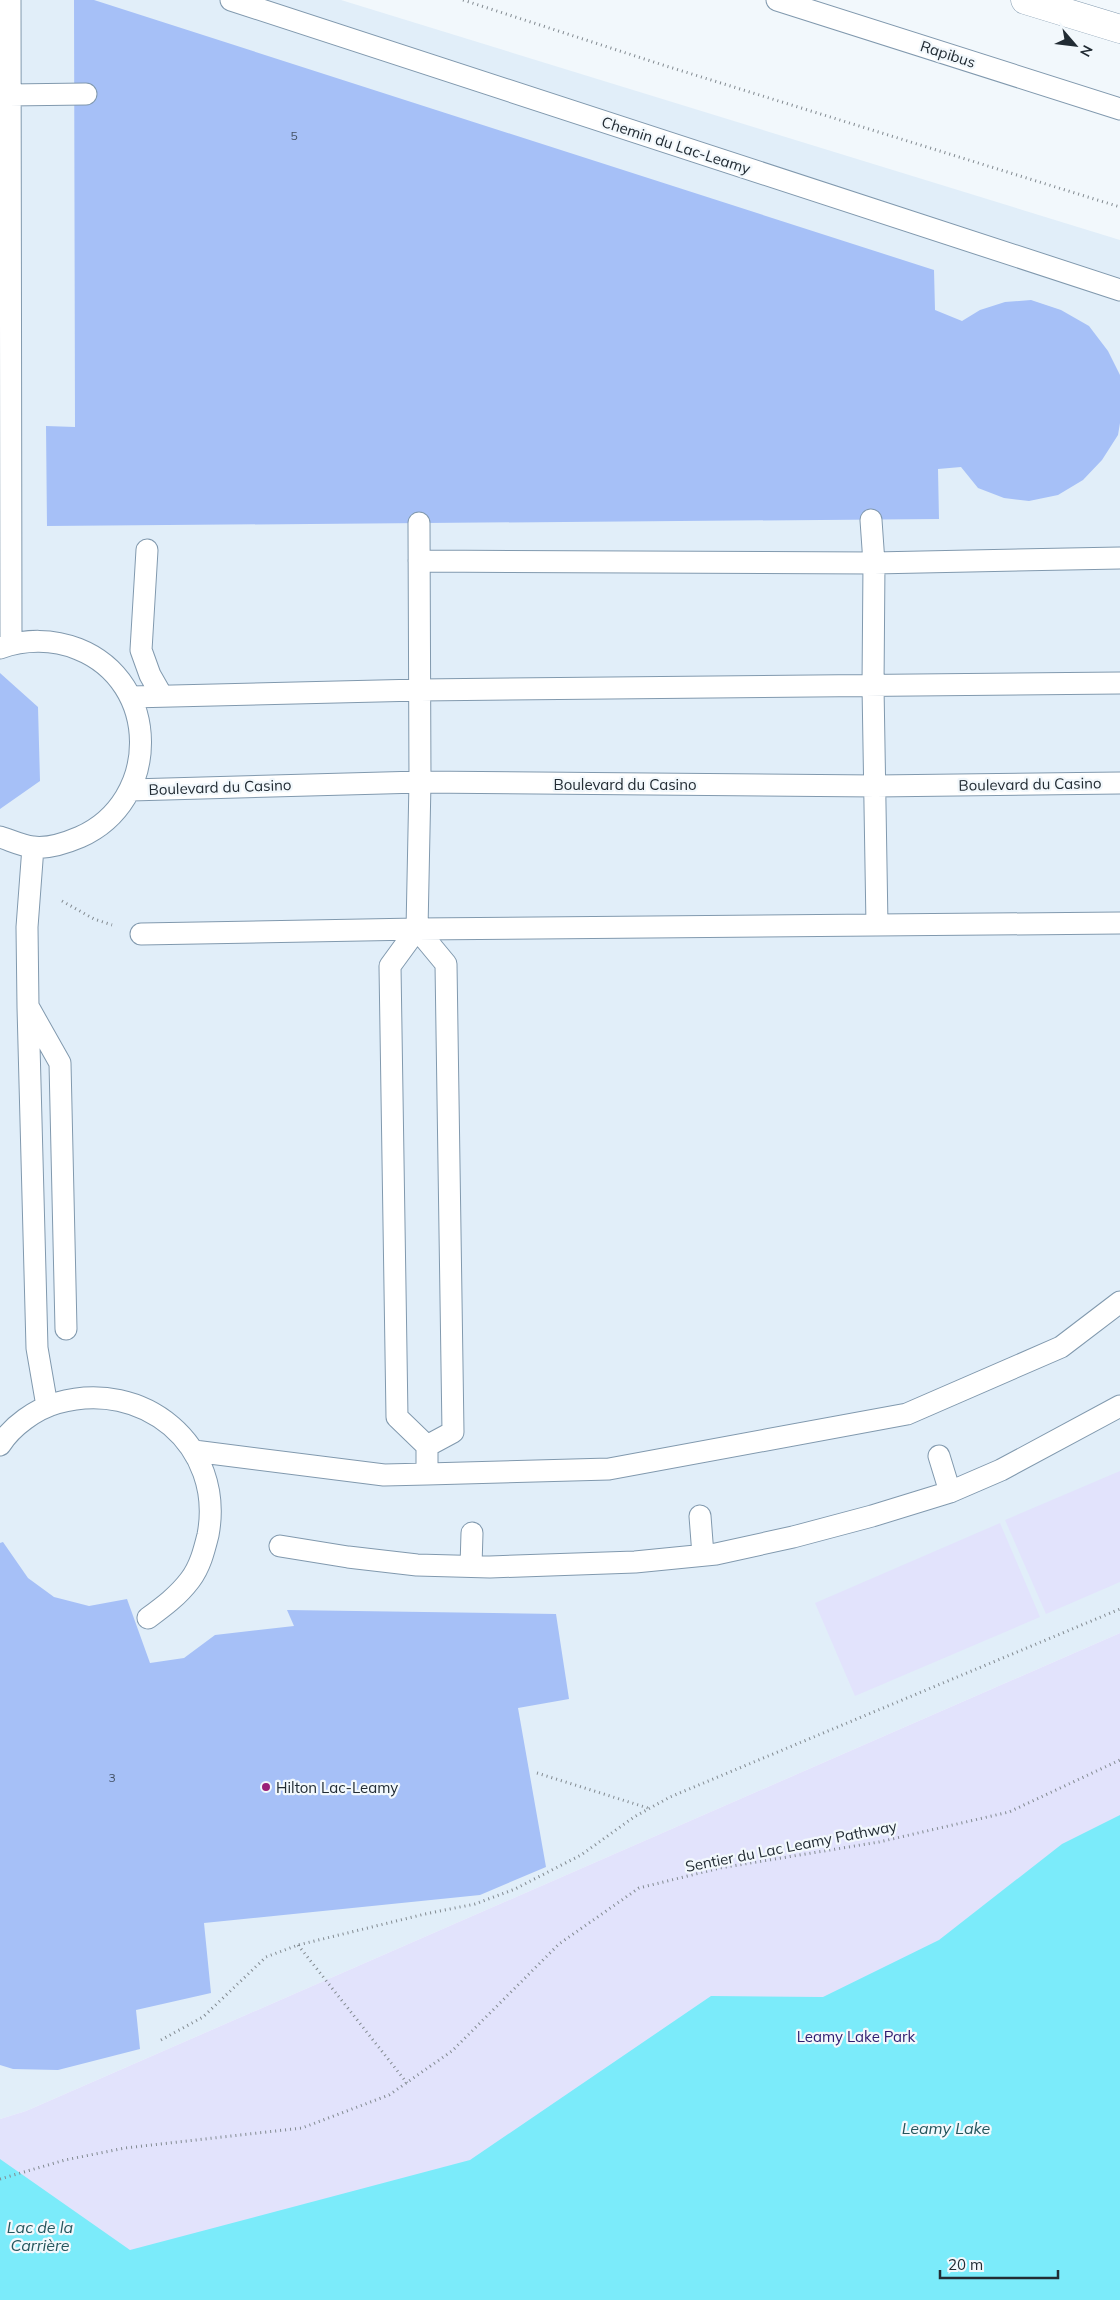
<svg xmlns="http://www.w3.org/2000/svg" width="1120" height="2300" viewBox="0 0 1120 2300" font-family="Mulish,sans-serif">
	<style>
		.built { fill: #e1eef9 }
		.green { fill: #e2e3fc }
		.water { fill: #7bebfa }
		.building { fill: #a6c0f7 }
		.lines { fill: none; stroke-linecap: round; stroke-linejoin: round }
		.service-casing { stroke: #8199ae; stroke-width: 23 }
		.secondary-casing { stroke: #8199ae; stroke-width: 29 }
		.path { stroke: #828a90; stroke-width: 3; stroke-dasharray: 1 4; stroke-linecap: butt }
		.service { stroke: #fff; stroke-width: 21 }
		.secondary { stroke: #fff; stroke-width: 28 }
		.poi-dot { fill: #9a1f78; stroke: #f2f8fc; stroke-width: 2 }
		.labels { text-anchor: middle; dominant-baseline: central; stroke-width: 4.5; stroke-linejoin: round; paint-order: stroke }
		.number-label { font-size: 12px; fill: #435165 }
		.street-label { font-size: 15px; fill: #222c34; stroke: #f2f8fc }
		.poi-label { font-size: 15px; fill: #222c34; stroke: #f2f8fc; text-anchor: start }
		.park-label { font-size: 15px; fill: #2d1c6f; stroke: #f2f8fc }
		.water-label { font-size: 16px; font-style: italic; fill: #25565d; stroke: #f2f8fc }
	</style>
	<rect width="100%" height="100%" fill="#f2f8fc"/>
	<path class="built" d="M 0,0 L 341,0 L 1120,240 L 1120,1633 L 26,2111 L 0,2119 Z"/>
	<path class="green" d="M 1120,1471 L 1120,1582 L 1046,1614 L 1005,1520 Z
		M 1000,1523 L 1040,1617 L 855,1696 L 815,1603 Z
		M 1120,1633 L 1120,2300 L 0,2300 L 0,2119 L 26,2111 Z"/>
	<path class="water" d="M 1120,1815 L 1120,2300 L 0,2300 L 0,2159 L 130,2250 L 470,2160 L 711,1996 L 823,1997 L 939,1940 L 1062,1844 Z"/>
	<path class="building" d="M 74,0 L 94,0 L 934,270 L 935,310 L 962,321 L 980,310 L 1005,302 L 1031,300 L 1061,310 L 1089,326 L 1108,351 L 1120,375 L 1120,423 L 1118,435 L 1102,460 L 1083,480 L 1058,495 L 1029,501 L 1004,498 L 978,488 L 961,467 L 938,469 L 939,519 L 47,526 L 46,426 L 75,427 Z
		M 0,673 L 38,707 L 40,781 L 0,809 Z
		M 3,1542 L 28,1578 L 54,1597 L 89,1606 L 127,1599 L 150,1663 L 184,1658 L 215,1635 L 294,1626 L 287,1610 L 556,1614 L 569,1699 L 518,1708 L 546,1867 L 480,1895 L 204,1923 L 211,1993 L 136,2010 L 140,2049 L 58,2070 L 13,2069 L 0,2065 L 0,1543 Z"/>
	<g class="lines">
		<defs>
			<path id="service" d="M 10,0 L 11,644
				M 231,0 L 1120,290
				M 777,0 L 1120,109
				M 9,95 L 86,94
				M 871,520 L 874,563 L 873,686 L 877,925
				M 147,550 L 141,650 L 150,675 L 162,696
				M 419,561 L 874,563 L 1120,558
				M 0,648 C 25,639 53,639 78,649 C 161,682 161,801 80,837 C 66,843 48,849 33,847 C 22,846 10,840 0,837
				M 131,697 L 420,690 L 1120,683
				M 131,790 L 420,782 L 876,786 L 1120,783
				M 33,847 L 27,927 L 28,1007 L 37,1348 L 47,1406
				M 417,929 L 446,964 L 453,1432 L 427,1446
				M 141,934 L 417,929 L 1120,923
				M 29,1008 L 60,1063 L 66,1329
				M 0,1445 C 12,1426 36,1409 57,1403 C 143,1378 225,1445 208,1535 C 204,1551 200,1567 190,1580 C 178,1596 163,1607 148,1618
				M 194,1451 L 384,1475 L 427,1474 L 427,1446 L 397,1417 L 390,966 L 417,929 L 420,782 L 419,523
				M 939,1456 L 950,1492
				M 427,1474 L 609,1469 L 907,1414 L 1061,1347 L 1120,1302
				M 700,1516 L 703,1555
				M 280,1546 L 348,1557 L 417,1565 L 490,1567 L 635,1562 L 716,1554 L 793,1537 L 872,1516 L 950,1492 L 1001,1470 L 1120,1406
				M 471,1566 L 472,1533"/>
			<path id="secondary" d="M 1025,0 L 1120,29"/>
		</defs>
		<use href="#service" class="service-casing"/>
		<use href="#secondary" class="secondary-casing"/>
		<path class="path" d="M 463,0 L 666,66 L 1120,207
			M 62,901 L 94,919 L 112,925
			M 537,1773 L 648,1808
			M 298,1945 L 407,2083
			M 161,2040 L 203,2017 L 266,1957 L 298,1945 L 425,1914 L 475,1904 L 515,1889 L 581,1855 L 634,1817 L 670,1797 L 1120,1609
			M 0,2179 L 65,2160 L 125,2148 L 302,2128 L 389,2095 L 452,2051 L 559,1944 L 639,1888 L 720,1868 L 879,1842 L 1009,1812 L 1120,1760"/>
		<use href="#service" class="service"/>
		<use href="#secondary" class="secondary"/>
	</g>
	<circle class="poi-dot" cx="266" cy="1787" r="5"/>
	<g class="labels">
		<g class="number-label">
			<text x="294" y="135">5</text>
			<text x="112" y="1777">3</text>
		</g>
		<g class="street-label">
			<text transform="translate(948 54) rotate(18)">Rapibus</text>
			<text transform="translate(676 145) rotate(18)">Chemin du Lac-Leamy</text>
			<text x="625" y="784">Boulevard du Casino</text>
			<text transform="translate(1030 784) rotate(-1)">Boulevard du Casino</text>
			<text transform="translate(220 787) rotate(-2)">Boulevard du Casino</text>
			<text transform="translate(791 1846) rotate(-11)">Sentier du Lac Leamy Pathway</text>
		</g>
		<g class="poi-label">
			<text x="276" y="1787">Hilton Lac-Leamy</text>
		</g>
		<g class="park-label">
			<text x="856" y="2036">Leamy Lake Park</text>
		</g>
		<g class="water-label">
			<text x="946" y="2128">Leamy Lake</text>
			<text x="40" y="2227">Lac de la<tspan x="40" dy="18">Carrière</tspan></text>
		</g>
	</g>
	<g transform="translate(1075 45) rotate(118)" stroke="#f2f8fc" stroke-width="4" paint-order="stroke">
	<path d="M0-4L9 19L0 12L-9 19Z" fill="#222c34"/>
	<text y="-8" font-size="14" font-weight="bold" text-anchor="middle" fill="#222c34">N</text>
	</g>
	<path d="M940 2270v8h118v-8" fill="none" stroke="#222c34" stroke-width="2.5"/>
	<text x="948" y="2270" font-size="15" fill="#222c34" stroke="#f2f8fc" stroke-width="4" paint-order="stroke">20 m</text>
</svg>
